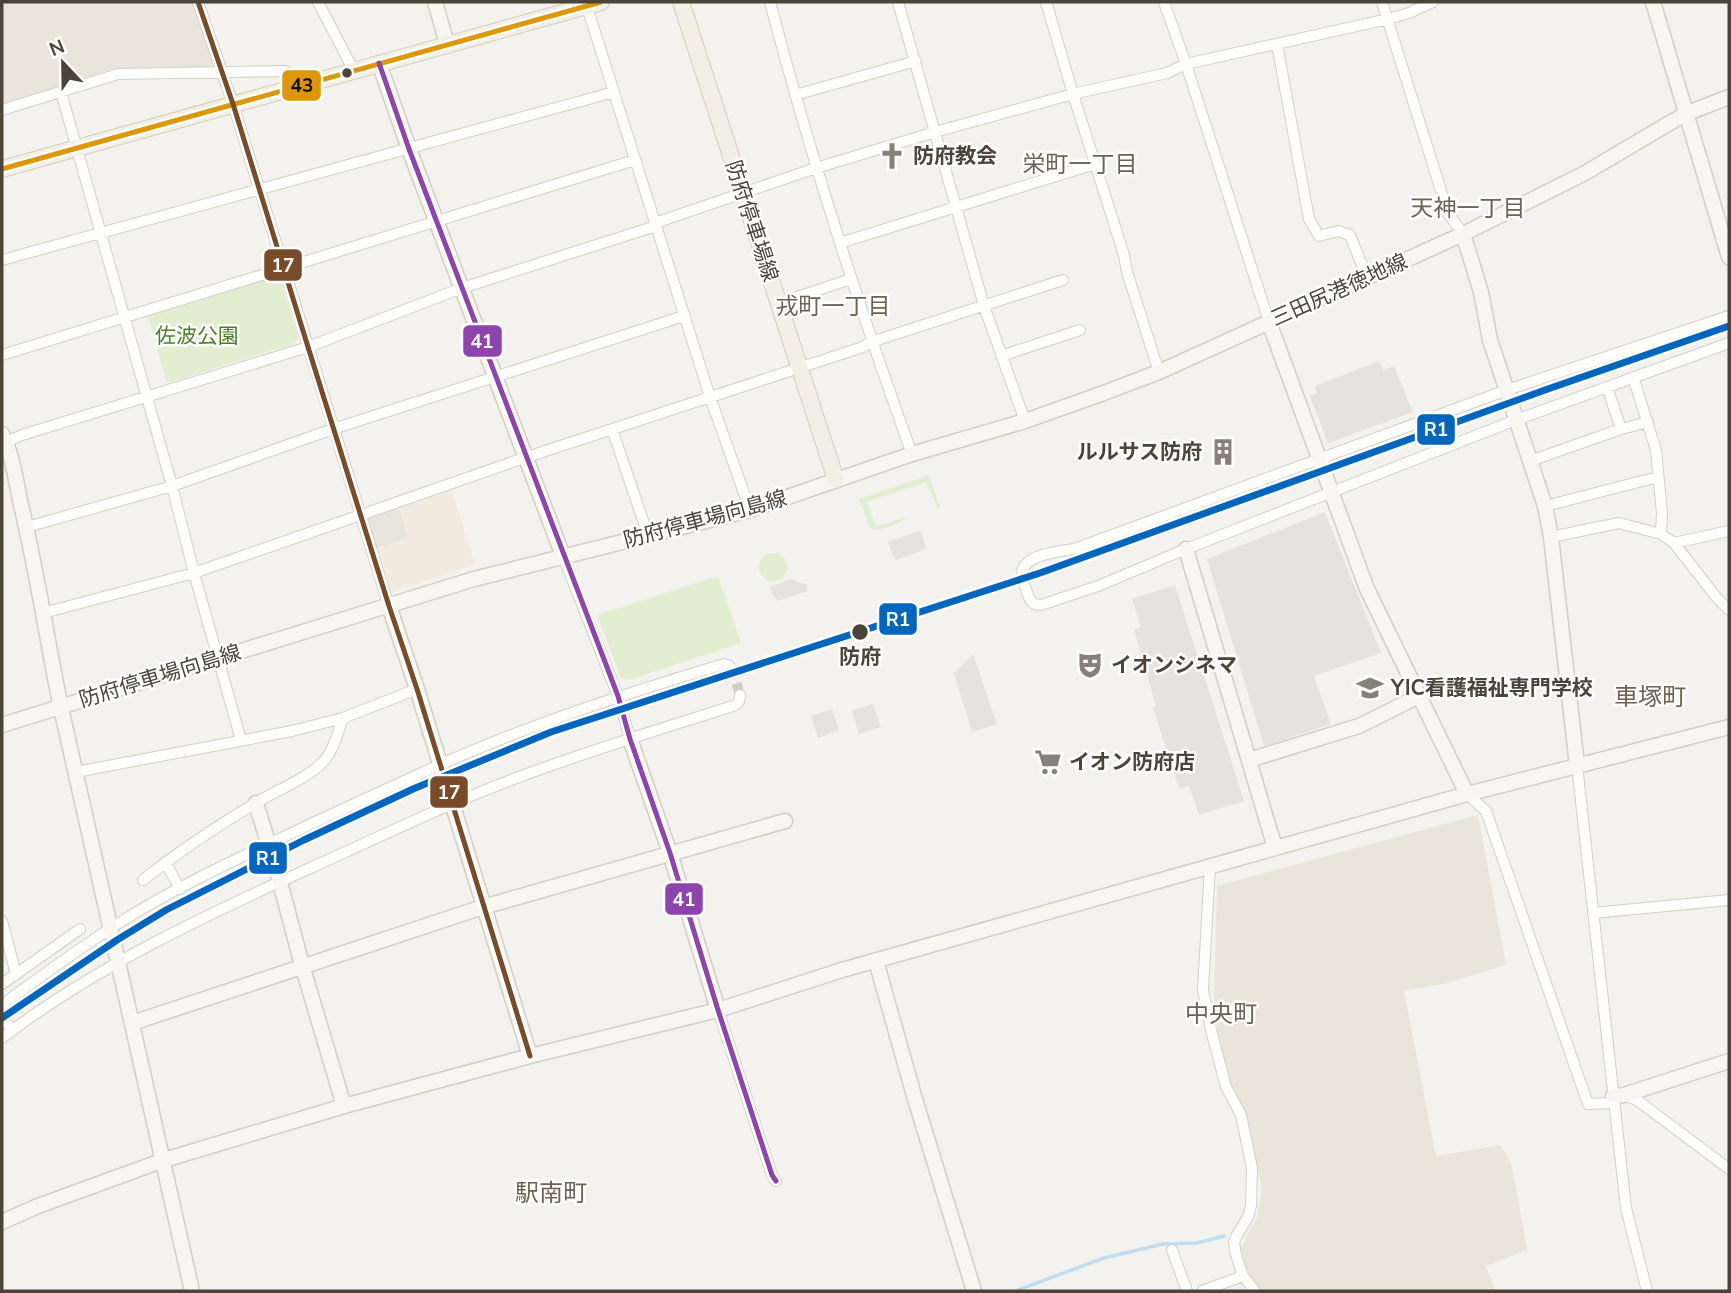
<svg xmlns="http://www.w3.org/2000/svg" width="1731" height="1293" viewBox="0 0 1731 1293" font-family="'Nunito Sans','Noto Sans JP',sans-serif">
	<style>
		.residential { fill: #e7e4dc }
		.commercial { fill: #f3ebdf }
		.industrial { fill: #e6e2de }
		.education { fill: #eae5da }
		.green { fill: #e1eecf }
		.parking { fill: #e6e3df }
		.lines { fill: none; stroke-linecap: round; stroke-linejoin: round }
		.stream { stroke: #c0ddf1; stroke-width: 3.5 }
		.street-tunnel { stroke: #d2cfca; stroke-width: 10; stroke-dasharray: 10 5; stroke-linecap: butt }
		.street-casing { stroke: #d2d0cb; stroke-width: 12 }
		.secondary-casing { stroke: #d3cfc5; stroke-width: 17 }
		.primary-casing { stroke: #d6cebb; stroke-width: 18 }
		.street { stroke: #fdfdfc; stroke-width: 10 }
		.secondary { stroke: #f7f6f1; stroke-width: 14 }
		.primary { stroke: #f2efe6; stroke-width: 16 }
		.bus-1-casing { stroke: #fff; stroke-width: 10 }
		.bus-2-casing { stroke: #fff; stroke-width: 10 }
		.bus-3-casing { stroke: #fff; stroke-width: 10 }
		.bus-1 { stroke: #dd9709; stroke-width: 5 }
		.bus-2 { stroke: #7a4b2a; stroke-width: 5 }
		.bus-3 { stroke: #8e44ad; stroke-width: 5 }
		.rail-1-casing { stroke: #fff; stroke-width: 12 }
		.rail-1 { stroke: #0065bd; stroke-width: 7 }
		.bus-dot { fill: #4b4439; stroke: #fff; stroke-width: 2.5 }
		.labels { text-anchor: middle; dominant-baseline: central; stroke-width: 5; stroke-linejoin: round; paint-order: stroke }
		.poi-label { font-size: 21px; font-weight: bold; fill: #4b4439; stroke: #fff; text-anchor: start }
		.street-label { font-size: 21px; fill: #4b4439; stroke: #fff }
		.park-label { font-size: 21px; fill: #4a7f2a; stroke: #fff }
		.stop-label { font-size: 21px; font-weight: bold; fill: #4b4439; stroke: #fff }
		.neighbourhood-label { font-size: 23px; fill: #6e6250; stroke: #fff }
		.quarter-label { font-size: 24px; fill: #6e6250; stroke: #fff }
		.line-badge { stroke: #fff; stroke-width: 2.5 }
		.badge-label { font-size: 19px; text-anchor: middle; font-weight: bold; fill: #fff }
		.pale-badge-label { font-size: 19px; text-anchor: middle; font-weight: bold; fill: #111 }
	</style>
	<rect width="100%" height="100%" fill="#f4f2ee"/>
	<path class="residential" d="M 398,506 L 409,538 L 374,549 L 366,520 L 369,516 Z"/>
	<path class="commercial" d="M 451,488 L 475,565 L 392,591 L 384,588 L 374,549 L 409,538 L 398,506 Z"/>
	<path class="industrial" d="M 920,531 L 927,549 L 895,560 L 888,542 Z
		M 791,579 L 807,585 L 807,591 L 778,601 L 774,598 L 770,587 Z
		M 873,704 L 881,727 L 859,734 L 852,711 Z
		M 832,709 L 839,730 L 818,738 L 811,716 Z"/>
	<path class="education" d="M 2,2 L 193,2 L 216,67 L 115,68 L 2,104 Z
		M 1478,815 L 1506,965 L 1447,983 L 1404,991 L 1436,1156 L 1501,1145 L 1512,1166 L 1527,1250 L 1486,1266 L 1495,1291 L 1261,1291 L 1258,1285 L 1247,1273 L 1241,1249 L 1248,1233 L 1257,1218 L 1262,1188 L 1247,1122 L 1225,1075 L 1214,1006 L 1217,886 Z"/>
	<path class="green" d="M 274,274 L 279,277 L 299,339 L 295,340 L 296,343 L 167,383 L 147,313 Z
		M 929,475 L 940,507 L 937,508 L 927,482 L 867,502 L 876,527 L 908,516 C 900,524 880,532 870,528 L 859,499 Z
		M759 567a14 14 0 1 1 28 0a14 14 0 1 1-28 0Z
		M 718,576 L 741,643 L 629,680 L 621,679 L 597,615 Z"/>
	<path class="parking" d="M 1379,361 L 1383,370 L 1394,366 L 1413,412 L 1328,443 L 1310,396 L 1317,393 L 1315,386 Z
		M 1325,512 L 1381,653 L 1314,676 L 1331,724 L 1264,746 L 1207,559 Z
		M 1175,585 L 1244,801 L 1199,815 L 1189,786 L 1179,789 L 1153,707 L 1156,706 L 1134,630 L 1141,627 L 1132,599 Z
		M 973,654 L 997,724 L 972,732 L 954,674 Z"/>
	<g class="lines">
		<path class="stream" d="M 1015,1291 L 1104,1258 L 1163,1244 L 1197,1243 L 1224,1236"/>
		<path class="street-tunnel" d="M 732,669 L 740,695"/>
		<defs>
			<path id="street" d="M 198,2 L 233,104 L 389,606
				M 318,2 L 354,71
				M 770,2 C 810,155 858,305 912,454
				M 898,2 L 984,306 L 1025,421
				M 1046,2 L 1073,94 L 1124,255 L 1127,272 L 1159,372
				M 1164,2 L 1186,64 L 1269,322
				M 1382,2 L 1448,213 L 1463,234
				M 589,13 L 710,397 L 750,510
				M 1277,44 L 1309,219 L 1319,236 L 1338,231 L 1350,235 L 1367,278
				M 61,92 L 172,486 L 194,573 L 241,740
				M 795,95 L 916,61
				M 2,110 L 118,74 L 285,71 L 305,84
				M 655,223 L 816,168 L 935,132 L 1073,94 L 1167,73 L 1186,64 L 1388,19 L 1409,13 L 1433,2
				M 840,243 L 1095,164
				M 2,260 L 614,92
				M 779,303 L 851,279
				M 1729,316 L 1507,390 L 1077,548 C 1062,552 1020,553 1022,576 C 1022,580 1025,587 1027,592 C 1030,600 1031,605 1041,605 L 1098,586 L 1186,549 L 1516,420 L 1729,343
				M 2,355 L 635,160
				M 1001,356 L 1080,330
				M 1633,377 L 1656,450 L 1662,513 L 1661,534
				M 1607,387 L 1621,429
				M 612,429 L 648,535
				M 6,442 L 22,435 L 308,347 L 462,288 L 656,226
				M 1530,461 L 1621,429 L 1648,422
				M 1545,506 L 1658,477
				M 27,527 L 172,486 L 333,429 L 684,316
				M 1551,537 L 1619,523 L 1661,534 L 1674,543 L 1717,598 L 1729,610
				M 1674,543 L 1729,531
				M 563,556 L 618,696 L 630,739
				M 43,613 L 194,573 L 527,457 L 863,347 L 871,342 L 1063,280
				M 1577,765 L 1626,1208 L 1647,1291
				M 76,772 L 292,731 L 343,718 L 417,689
				M 1467,794 L 1486,811 L 1588,1104 L 1614,1103
				M 165,862 L 180,889
				M 1210,866 L 1203,990 L 1211,1030 L 1226,1087 L 1241,1115 L 1252,1168 L 1251,1206 L 1248,1217 L 1237,1235 L 1234,1242 L 1236,1255 L 1243,1276 L 1255,1291
				M 143,880 C 179,851 219,825 259,801 C 278,790 309,777 323,762 C 334,750 338,732 343,718
				M 1593,913 L 1729,900
				M 2,921 L 16,974
				M 2,984 L 80,929
				M 2,1005 C 40,977 79,948 119,923 C 180,884 248,854 313,823 C 355,804 397,784 439,765 C 531,724 628,693 724,664 L 728,665 L 732,669
				M 718,1010 L 772,1175 L 776,1181
				M 2,1016 L 12,1030
				M 2,1038 C 95,967 202,917 308,869 C 380,837 452,801 527,774 C 595,749 664,728 733,706 C 739,703 740,701 740,695
				M 1624,1095 L 1637,1100 L 1729,1169
				M 1172,1250 L 1187,1291
				M 1202,1291 L 1243,1276"/>
			<path id="secondary" d="M 435,2 L 447,44
				M 1653,2 L 1729,257
				M 379,63 L 409,149 L 563,556
				M 1463,234 L 1481,292 L 1490,340 L 1545,506 L 1551,537 L 1577,765
				M 1269,322 L 1367,589 L 1467,794
				M 2,434 C 13,455 16,482 21,505 C 37,572 47,640 61,708 C 104,902 150,1096 192,1291
				M 1186,549 L 1275,848
				M 389,606 L 417,689 L 530,1056
				M 2,725 L 474,579 L 750,510 L 912,454 L 1025,421 L 1101,394 L 1159,372 L 1463,234 L 1585,173 L 1685,114 L 1729,97
				M 630,739 L 670,853 L 718,1010
				M 1249,760 L 1359,726 L 1419,696
				M 256,803 L 280,882 L 302,965 L 344,1106
				M 876,961 L 915,1099 L 974,1291
				M 132,1023 L 483,907 L 785,821
				M 1613,1096 L 1624,1095 L 1729,1061
				M 2,1222 L 38,1206 L 164,1160 L 344,1106 L 530,1056 L 718,1010 L 842,970 L 1467,794 L 1729,727"/>
			<path id="primary" d="M 681,2 L 836,480
				M 2,169 L 601,2"/>
		</defs>
		<use href="#street" class="street-casing"/>
		<use href="#secondary" class="secondary-casing"/>
		<use href="#primary" class="primary-casing"/>
		<use href="#street" class="street"/>
		<use href="#secondary" class="secondary"/>
		<use href="#primary" class="primary"/>
		<defs>
			<path id="bus-1" d="M 2,169 L 601,2"/>
			<path id="bus-2" d="M 198,2 L 233,104 L 308,347 L 389,606 L 417,689 L 530,1056"/>
			<path id="bus-3" d="M 379,63 L 409,149 L 618,696 L 630,739 L 670,853 L 718,1010 L 772,1175 L 776,1181"/>
		</defs>
		<use href="#bus-1" class="bus-1-casing"/>
		<use href="#bus-2" class="bus-2-casing"/>
		<use href="#bus-3" class="bus-3-casing"/>
		<use href="#bus-1" class="bus-1"/>
		<use href="#bus-2" class="bus-2"/>
		<use href="#bus-3" class="bus-3"/>
		<defs>
			<path id="rail-1" d="M 2,1018 L 117,940 L 166,910 L 304,840 L 413,789 L 551,732 L 1040,573 L 1545,390 L 1729,326"/>
		</defs>
		<use href="#rail-1" class="rail-1-casing"/>
		<use href="#rail-1" class="rail-1"/>
	</g>
	<defs>
		<symbol id="church-bare" viewBox="-9 -9 18 18"><path d="M-1.2-6h2.4v3.5h3.3v2.4h-3.3V6h-2.4V-.1h-3.3v-2.4h3.3Z" fill="#868178" stroke="#fff" stroke-width="2.5" paint-order="stroke"/></symbol>
		<symbol id="building-bare" viewBox="-9 -9 18 18"><path d="M-4-6H4V6H1V3H-1V6H-4ZM-2.5-4.3h1.7v1.8h-1.7ZM.8-4.3h1.7v1.8H.8ZM-2.5-1h1.7V.8h-1.7ZM.8-1h1.7V.8H.8Z" fill="#868178" stroke="#fff" stroke-width="2.5" paint-order="stroke"/></symbol>
		<symbol id="theatre-bare" viewBox="-9 -9 18 18"><path d="M-5-5.5Q0-4 5-5.5V0Q5 5 0 6Q-5 5-5 0ZM-3.3-2.5H-1v1.5H-3.3ZM1-2.5H3.3v1.5H1ZM-2.8 1Q0 5.5 2.8 1Z" fill="#868178" stroke="#fff" stroke-width="2.5" paint-order="stroke"/></symbol>
		<symbol id="university-bare" viewBox="-9 -9 18 18"><path d="M0-5L7-2L0 1L-7-2ZM-4 1L0 2.5L4 1V4Q0 6-4 4Z" fill="#868178" stroke="#fff" stroke-width="2.5" paint-order="stroke"/></symbol>
		<symbol id="supermarket-bare" viewBox="-9 -9 18 18"><path d="M-6-5.5h2.5l.6 2H6L4.5 2H-2.5L-4.4-4H-6ZM-1.5 3.2a1.3 1.3 0 1 0 .1 0ZM3 3.2a1.3 1.3 0 1 0 .1 0Z" fill="#868178" stroke="#fff" stroke-width="2.5" paint-order="stroke"/></symbol>
	</defs>
	<g fill-rule="evenodd">
		<use href="#church-bare" x="873" y="137" width="38" height="38"/>
		<use href="#building-bare" x="1204" y="433" width="38" height="38"/>
		<use href="#theatre-bare" x="1071" y="646" width="38" height="38"/>
		<use href="#university-bare" x="1351" y="669" width="38" height="38"/>
		<use href="#supermarket-bare" x="1029" y="743" width="38" height="38"/>
	</g>
	<g class="bus-dot">
		<circle cx="347" cy="73" r="6"/>
		<circle cx="860" cy="632" r="9"/>
	</g>
	<g class="labels">
		<g class="poi-label">
			<text x="913" y="156">防府教会</text>
			<text x="1202" y="452" text-anchor="end">ルルサス防府</text>
			<text x="1111" y="665">イオンシネマ</text>
			<text x="1391" y="688">YIC看護福祉専門学校</text>
			<text x="1069" y="762">イオン防府店</text>
		</g>
		<g class="street-label">
			<text transform="translate(752 221) rotate(72)">防府停車場線</text>
			<text transform="translate(1339 290) rotate(-24)">三田尻港徳地線</text>
			<text transform="translate(705 519) rotate(-15)">防府停車場向島線</text>
			<text transform="translate(160 676) rotate(-17)">防府停車場向島線</text>
		</g>
		<g class="park-label">
			<text x="197" y="336">佐波公園</text>
		</g>
		<g class="stop-label">
			<text x="860" y="657">防府</text>
		</g>
		<g class="neighbourhood-label">
			<text x="1080" y="164">栄町一丁目</text>
			<text x="1468" y="208">天神一丁目</text>
			<text x="833" y="306">戎町一丁目</text>
		</g>
		<g class="quarter-label">
			<text x="1650" y="697">車塚町</text>
			<text x="1221" y="1014">中央町</text>
			<text x="551" y="1193">駅南町</text>
		</g>
	</g>
	<g class="line-badge">
		<rect x="281" y="69" width="41" height="33" rx="7" fill="#dd9709"/>
		<rect x="263" y="248" width="40" height="34" rx="7" fill="#7a4b2a"/>
		<rect x="462" y="324" width="41" height="34" rx="7" fill="#8e44ad"/>
		<rect x="1416" y="413" width="40" height="33" rx="7" fill="#0065bd"/>
		<rect x="878" y="602" width="40" height="34" rx="7" fill="#0065bd"/>
		<rect x="429" y="775" width="40" height="34" rx="7" fill="#7a4b2a"/>
		<rect x="248" y="841" width="40" height="34" rx="7" fill="#0065bd"/>
		<rect x="664" y="882" width="40" height="34" rx="7" fill="#8e44ad"/>
	</g>
	<g class="badge-label">
		<text x="283" y="272">17</text>
		<text x="482" y="348">41</text>
		<text x="1436" y="436">R1</text>
		<text x="898" y="626">R1</text>
		<text x="449" y="799">17</text>
		<text x="268" y="865">R1</text>
		<text x="684" y="906">41</text>
	</g>
	<g class="pale-badge-label">
		<text x="302" y="92">43</text>
	</g>
	<rect width="1731" height="1293" fill="none" stroke="#4b4439" stroke-width="7"/>
	<g transform="translate(63 63) rotate(338)" stroke="#ffffff" stroke-width="5" paint-order="stroke">
	<path d="M0-5L12 26L0 18L-12 26Z" fill="#4b4439"/>
	<text y="-10" font-size="19" font-weight="bold" text-anchor="middle" fill="#4b4439">N</text>
	</g>
</svg>
